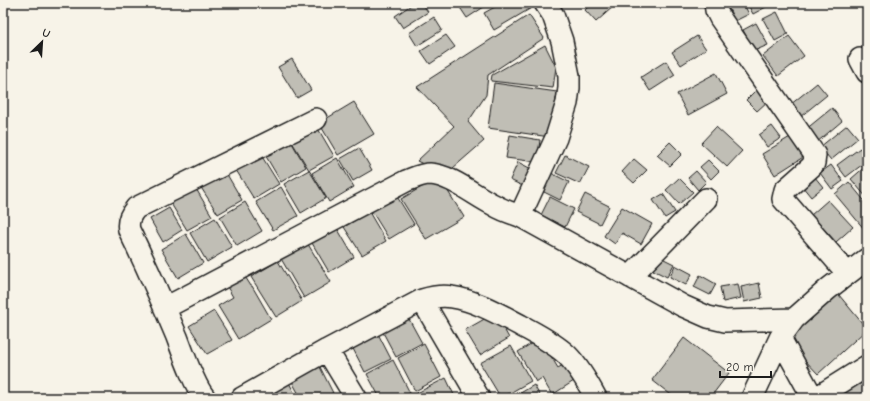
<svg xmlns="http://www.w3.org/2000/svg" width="870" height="401" viewBox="0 0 870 401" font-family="'Comic Neue',sans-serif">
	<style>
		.building { fill: #c0beb5; stroke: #1c1c1c }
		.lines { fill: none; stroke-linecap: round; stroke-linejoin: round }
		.street-casing { stroke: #1c1c1c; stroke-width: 24 }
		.street { stroke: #f7f3e8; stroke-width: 21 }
	</style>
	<rect width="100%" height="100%" fill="#f7f3e8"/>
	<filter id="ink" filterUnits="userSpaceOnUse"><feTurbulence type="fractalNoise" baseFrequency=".025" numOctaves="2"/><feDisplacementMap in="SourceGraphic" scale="8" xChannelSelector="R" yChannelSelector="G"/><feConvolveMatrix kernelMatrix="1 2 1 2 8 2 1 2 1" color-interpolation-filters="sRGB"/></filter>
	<g filter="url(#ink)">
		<path class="building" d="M 414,3 L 422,3 L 428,12 L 403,28 L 395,16 Z
			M 457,3 L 490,3 L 467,18 Z
			M 502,3 L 531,3 L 533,7 L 494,30 L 484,13 Z
			M 592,3 L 611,3 L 614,6 L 596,22 L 585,10 Z
			M 726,3 L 743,3 L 749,14 L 735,21 Z
			M 747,3 L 764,3 L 766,7 L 753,14 Z
			M 777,12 L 788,34 L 775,41 L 763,19 Z
			M 529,15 L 544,38 L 488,75 L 486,95 L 468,122 L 484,141 L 445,175 L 417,161 L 454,126 L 417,87 Z
			M 434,17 L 442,30 L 417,46 L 409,33 Z
			M 756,23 L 768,45 L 754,51 L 743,30 Z
			M 446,35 L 455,47 L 430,64 L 421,51 Z
			M 697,36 L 706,49 L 681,65 L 672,52 Z
			M 789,36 L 804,56 L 778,76 L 763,56 Z
			M 545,45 L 556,67 L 553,88 L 491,81 L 492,75 Z
			M 292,59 L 311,90 L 297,98 L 278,67 Z
			M 666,61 L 675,75 L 650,91 L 641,77 Z
			M 716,73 L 727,94 L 688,115 L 677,94 Z
			M 494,83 L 557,92 L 550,137 L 488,128 Z
			M 817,83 L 827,95 L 800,117 L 790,105 Z
			M 757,89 L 768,101 L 757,111 L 746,100 Z
			M 354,102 L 374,134 L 338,155 L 319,123 Z
			M 832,108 L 842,121 L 816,143 L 805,130 Z
			M 847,125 L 858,138 L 831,160 L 820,147 Z
			M 772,126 L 781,138 L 767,147 L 759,135 Z
			M 317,127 L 334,156 L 309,170 L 292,142 Z
			M 716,127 L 742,151 L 727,167 L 701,143 Z
			M 795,134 L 808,154 L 775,175 L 762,154 Z
			M 510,135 L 540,140 L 537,162 L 506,158 Z
			M 289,138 L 306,167 L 281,182 L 264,153 Z
			M 670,142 L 682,154 L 670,166 L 657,155 Z
			M 359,148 L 372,170 L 353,181 L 340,159 Z
			M 860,148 L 867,157 L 867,161 L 846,177 L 837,165 Z
			M 261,155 L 279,184 L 254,199 L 236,170 Z
			M 565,155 L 589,167 L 580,184 L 556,173 Z
			M 337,158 L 354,187 L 329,202 L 312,173 Z
			M 634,159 L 647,170 L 634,183 L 622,172 Z
			M 708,160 L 719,171 L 711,179 L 700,167 Z
			M 518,162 L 537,172 L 529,189 L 510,180 Z
			M 831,165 L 843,181 L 832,189 L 820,173 Z
			M 867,165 L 867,198 L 851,179 Z
			M 309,170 L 326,198 L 301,213 L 284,184 Z
			M 545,170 L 569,182 L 560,200 L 536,188 Z
			M 225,171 L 242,200 L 218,214 L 200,186 Z
			M 696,171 L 706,182 L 698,190 L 688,178 Z
			M 810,171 L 823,187 L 811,197 L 798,181 Z
			M 439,177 L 464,217 L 426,239 L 401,199 Z
			M 679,178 L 693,192 L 679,204 L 666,190 Z
			M 849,182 L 867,204 L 867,228 L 865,230 L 835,194 Z
			M 195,187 L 212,216 L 187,230 L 170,202 Z
			M 281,187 L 298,216 L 273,230 L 256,202 Z
			M 585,194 L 609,206 L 600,224 L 576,212 Z
			M 663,194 L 675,212 L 665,218 L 653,200 Z
			M 396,195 L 414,224 L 389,239 L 371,210 Z
			M 550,197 L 574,209 L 565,227 L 541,215 Z
			M 828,200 L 853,227 L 836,242 L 811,215 Z
			M 245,202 L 262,231 L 237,246 L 220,217 Z
			M 622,207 L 652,224 L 641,244 L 622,233 L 615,244 L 604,236 Z
			M 169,208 L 182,230 L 163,242 L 150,219 Z
			M 369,212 L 386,241 L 362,255 L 344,227 Z
			M 215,218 L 232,247 L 207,262 L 190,233 Z
			M 337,228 L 354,257 L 329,272 L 312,243 Z
			M 186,234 L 203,263 L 178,278 L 161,249 Z
			M 306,241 L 331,282 L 304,298 L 280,257 Z
			M 656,255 L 674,264 L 667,277 L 649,268 Z
			M 278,261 L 302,301 L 276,317 L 251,277 Z
			M 675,265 L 692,274 L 686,285 L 670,277 Z
			M 244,275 L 251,286 L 252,286 L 271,319 L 238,339 L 218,306 L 233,297 L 226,285 Z
			M 700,275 L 716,284 L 710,295 L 694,287 Z
			M 759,283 L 762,298 L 744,302 L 741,287 Z
			M 738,284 L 741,298 L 723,302 L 720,287 Z
			M 834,289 L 867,329 L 818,374 L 787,341 Z
			M 404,310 L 422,343 L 396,357 L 378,323 Z
			M 214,311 L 232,340 L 207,354 L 189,326 Z
			M 495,313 L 509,338 L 480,355 L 465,330 Z
			M 374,326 L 391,359 L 365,372 L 348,339 Z
			M 540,338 L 558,368 L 566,363 L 577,379 L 552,395 L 542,378 L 536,382 L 518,352 Z
			M 684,338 L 729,373 L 710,398 L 675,398 L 652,380 Z
			M 424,344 L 441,377 L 415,391 L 398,358 Z
			M 511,346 L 531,381 L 501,398 L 480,363 Z
			M 393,360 L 410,393 L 401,398 L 380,398 L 367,374 Z
			M 318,363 L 333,393 L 323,398 L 301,398 L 290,378 Z
			M 864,374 L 867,379 L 867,398 L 835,398 Z
			M 286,377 L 297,398 L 262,398 Z
			M 446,378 L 455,397 L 453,398 L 420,398 L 417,393 Z
			M 534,385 L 541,398 L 512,398 Z"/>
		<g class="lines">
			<defs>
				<path id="street" d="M 715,3 L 716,10 L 720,18 L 815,155 L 814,163 L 811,167 L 785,190 L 783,199 L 847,273
					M 860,59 L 867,72
					M 520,216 L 556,138 L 567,103 L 569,88 L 569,76 L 562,41 L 553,15 L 545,3
					M 630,277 L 706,199
					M 422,300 C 432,297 442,295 452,297 C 477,301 499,314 520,325 C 536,334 553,342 567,355 C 579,367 588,383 596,398
					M 165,308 L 406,181 C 414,178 421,174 430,174 C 451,175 475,196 494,205 C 502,210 511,213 520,216 L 683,306 L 708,317 L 725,321 L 794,319
					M 780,338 L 813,398
					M 327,350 L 356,398
					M 205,398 C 195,387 183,353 177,337 C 162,301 146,265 129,230 C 127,221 130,215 136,208 L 316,119
					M 242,398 L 327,350 L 422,300 L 479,398
					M 752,398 L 780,338 L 794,319 L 828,289 L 867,259
					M 816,398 L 867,366"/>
			</defs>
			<use href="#street" class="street-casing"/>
			<use href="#street" class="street"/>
		</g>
	</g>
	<rect width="870" height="401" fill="none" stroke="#f7f3e8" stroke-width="16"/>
	<rect x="8" y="8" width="854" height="385" fill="none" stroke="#1c1c1c" stroke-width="1.5" filter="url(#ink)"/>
	<g transform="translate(42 42) rotate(25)" stroke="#f7f3e8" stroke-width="3" paint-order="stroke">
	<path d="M0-3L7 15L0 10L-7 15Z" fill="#1c1c1c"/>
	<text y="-6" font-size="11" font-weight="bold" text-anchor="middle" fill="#1c1c1c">U</text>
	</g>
	<path d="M720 371v6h51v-6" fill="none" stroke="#1c1c1c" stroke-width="2"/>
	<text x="726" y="371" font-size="12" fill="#1c1c1c" stroke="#f7f3e8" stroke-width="3" paint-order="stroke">20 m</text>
</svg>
